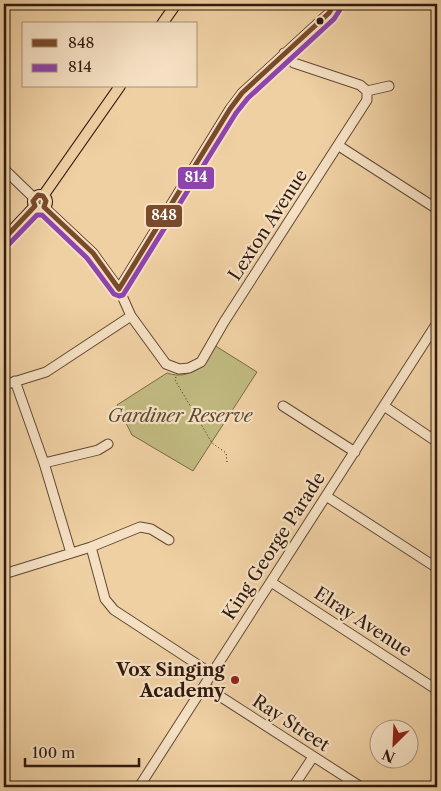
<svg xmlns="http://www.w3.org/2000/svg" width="441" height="791" viewBox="0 0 441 791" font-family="'Libre Caslon Text',serif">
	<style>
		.green { fill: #c0b980; stroke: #786a48 }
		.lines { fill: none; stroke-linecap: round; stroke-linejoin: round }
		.minor-casing { stroke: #604834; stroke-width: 11 }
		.major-casing { stroke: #301a0f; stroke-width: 12 }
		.path { stroke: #301a0f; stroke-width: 1; stroke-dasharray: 1 2.5; stroke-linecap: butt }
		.minor { stroke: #f5e0c3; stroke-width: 9 }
		.major { stroke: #efd0a3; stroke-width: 10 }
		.bus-1-casing { stroke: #f5e0c3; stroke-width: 9 }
		.bus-2-casing { stroke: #f5e0c3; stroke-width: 9 }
		.bus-1 { stroke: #7a4b2a; stroke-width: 5 }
		.bus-2 { stroke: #8e44ad; stroke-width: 5 }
		.bus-dot { fill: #301a0f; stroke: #f5e0c3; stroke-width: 2 }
		.poi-dot { fill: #8f2418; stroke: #f5e0c3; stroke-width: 2 }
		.labels { text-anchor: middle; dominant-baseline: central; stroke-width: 4.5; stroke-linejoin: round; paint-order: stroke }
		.street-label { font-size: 18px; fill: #301a0f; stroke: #f5e0c3 }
		.park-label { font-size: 18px; font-style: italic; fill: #5b4a31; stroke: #f5e0c3 }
		.poi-label { font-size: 18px; font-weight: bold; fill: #301a0f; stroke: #f5e0c3; text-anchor: end }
		.line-badge { stroke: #f5e0c3; stroke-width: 2 }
		.badge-label { font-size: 14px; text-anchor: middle; font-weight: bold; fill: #fff }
	</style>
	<rect width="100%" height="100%" fill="#efd0a3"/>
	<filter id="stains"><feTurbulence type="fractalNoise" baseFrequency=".004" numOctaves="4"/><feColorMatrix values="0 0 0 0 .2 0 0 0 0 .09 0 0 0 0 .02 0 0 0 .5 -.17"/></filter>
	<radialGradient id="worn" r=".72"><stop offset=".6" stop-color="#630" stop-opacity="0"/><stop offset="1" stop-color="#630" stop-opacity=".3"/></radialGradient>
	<path class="green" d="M 214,345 L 257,372 L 193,471 L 132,435 L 117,405 L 167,373 C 192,381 202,364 214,345 Z"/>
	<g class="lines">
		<defs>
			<path id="minor" d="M 4,6 L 5,4
				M 284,53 L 294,63 L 360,85 L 367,91
				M 367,91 L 389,86
				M 339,146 L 437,209
				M 4,169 L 34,198
				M 44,207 L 93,253 L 119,289 L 131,316 L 166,364 L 179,369 L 189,368 L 201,362 L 224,322 L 367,100 L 367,91
				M 119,289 L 230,109 L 242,93 L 329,13 L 334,4
				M 15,381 L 44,463 L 71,553
				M 4,385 L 46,372 L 131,316
				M 283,406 L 355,452
				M 384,406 L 437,442
				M 44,463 L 98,450 L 108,444
				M 326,496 L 437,568
				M 91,547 L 105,599 L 114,610 L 212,674
				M 4,574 L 91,547 L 140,527 L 151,529 L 169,540
				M 271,582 L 437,690
				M 204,686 L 361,787
				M 139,787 L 437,323
				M 293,787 L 313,757"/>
			<path id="major" d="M 162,24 L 176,4
				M33 202a7 7 0 1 1 14 0a7 7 0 1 1-14 0Z
				M 43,196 L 120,86
				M 4,239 L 35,206"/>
		</defs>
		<use href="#minor" class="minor-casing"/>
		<use href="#major" class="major-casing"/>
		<path class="path" d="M 176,377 L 175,380 L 212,443 L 226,453 L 227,462"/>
		<use href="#minor" class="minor"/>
		<use href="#major" class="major"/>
		<defs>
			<path id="bus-1" d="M 4,239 L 35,206 L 33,201 L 38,195 L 43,196 L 46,201 L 44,207 L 93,253 L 119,289 L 230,109 L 242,93 L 329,13 L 334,4"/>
			<path id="bus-2" d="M 9,244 L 37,215 L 42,215 L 87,258 L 114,294 L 119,296 L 123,295 L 236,113 L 248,98 L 334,19 L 341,8"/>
		</defs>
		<use href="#bus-1" class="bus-1-casing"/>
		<use href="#bus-2" class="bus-2-casing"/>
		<use href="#bus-1" class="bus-1"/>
		<use href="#bus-2" class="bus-2"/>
	</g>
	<circle class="bus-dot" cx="320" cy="21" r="4.5"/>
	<circle class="poi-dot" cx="235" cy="680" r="5"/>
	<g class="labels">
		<g class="street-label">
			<text transform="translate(268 225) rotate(-57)">Lexton Avenue</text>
			<text transform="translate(274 546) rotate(-57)">King George Parade</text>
			<text transform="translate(363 622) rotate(33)">Elray Avenue</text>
			<text transform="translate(291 723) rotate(33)">Ray Street</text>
		</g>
		<g class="park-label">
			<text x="180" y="416">Gardiner Reserve</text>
		</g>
		<g class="poi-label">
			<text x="225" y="670">Vox Singing<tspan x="225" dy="21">Academy</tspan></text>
		</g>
	</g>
	<g class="line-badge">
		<rect x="177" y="166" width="38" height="24" rx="5" fill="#8e44ad"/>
		<rect x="145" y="204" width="38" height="24" rx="5" fill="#7a4b2a"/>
	</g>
	<g class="badge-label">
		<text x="196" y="182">814</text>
		<text x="164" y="220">848</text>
	</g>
	<rect width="441" height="791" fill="none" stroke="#efd0a3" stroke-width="20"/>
	<rect x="5" y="5" width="431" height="781" fill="none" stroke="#301a0f" stroke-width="2.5"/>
	<rect x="10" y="10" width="421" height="771" fill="none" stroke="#301a0f"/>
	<rect x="22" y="22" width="175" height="65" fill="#f5e0c3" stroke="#a6917b"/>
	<rect x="32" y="39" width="25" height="8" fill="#7a4b2a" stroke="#a6917b"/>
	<text x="68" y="48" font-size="15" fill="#301a0f">848</text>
	<rect x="32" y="64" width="25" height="8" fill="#8e44ad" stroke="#a6917b"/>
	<text x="68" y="72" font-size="15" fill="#301a0f">814</text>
	<g transform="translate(394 744) rotate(204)"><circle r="24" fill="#f5e0c3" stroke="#a6917b"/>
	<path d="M0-4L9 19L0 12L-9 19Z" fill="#8f2418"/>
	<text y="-8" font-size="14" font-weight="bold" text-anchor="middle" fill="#301a0f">N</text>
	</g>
	<path d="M25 758v8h114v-8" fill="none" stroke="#301a0f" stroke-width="2.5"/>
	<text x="32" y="758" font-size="15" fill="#301a0f" stroke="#f5e0c3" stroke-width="4" paint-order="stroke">100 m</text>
	<rect width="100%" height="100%" filter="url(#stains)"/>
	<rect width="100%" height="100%" fill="url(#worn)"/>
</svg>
